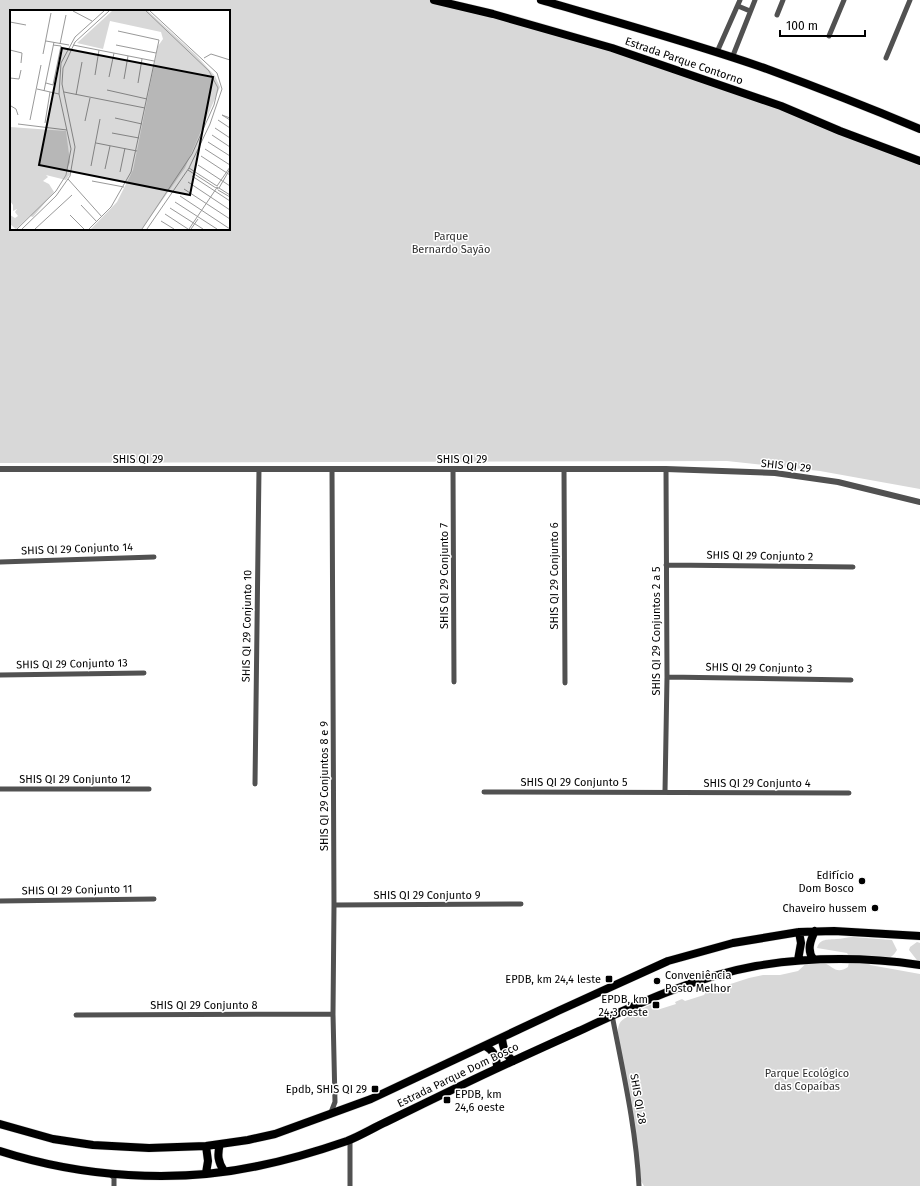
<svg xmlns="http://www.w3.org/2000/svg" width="920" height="1186" viewBox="0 0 920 1186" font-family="'Fira Sans',sans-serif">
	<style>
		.green { fill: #d8d8d8; fill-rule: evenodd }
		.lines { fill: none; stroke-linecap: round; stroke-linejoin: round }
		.primary-casing { stroke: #dbdbdb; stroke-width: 9 }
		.minor { stroke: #515151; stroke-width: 5 }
		.tertiary { stroke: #515151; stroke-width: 6 }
		.primary { stroke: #000; stroke-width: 8 }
		.poi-dot { fill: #000; stroke: #fff; stroke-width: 1.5 }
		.labels { text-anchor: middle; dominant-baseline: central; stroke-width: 3; stroke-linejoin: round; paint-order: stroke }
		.street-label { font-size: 11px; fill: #000; stroke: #fff }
		.park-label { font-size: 11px; fill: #2f2f2f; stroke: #fff }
		.poi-label { font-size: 11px; fill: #000; stroke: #fff; text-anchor: end }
		.inset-road { fill: none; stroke: #999; stroke-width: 1 }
		.view { fill: #000; fill-opacity: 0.15; stroke: #000; stroke-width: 2 }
		.inset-edge { fill: none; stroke: #000; stroke-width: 2 }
	</style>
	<rect width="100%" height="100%" fill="#fff"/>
	<path class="green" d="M 0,0 L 429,0 L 451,4 L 704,77 L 920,161 L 920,489 L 820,471 L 727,461 L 0,463 ZM 11,11 L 229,11 L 229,229 L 11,229 Z
		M 853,937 L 892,940 L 897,950 C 890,962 879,960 867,961 L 870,965 L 920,974 L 920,1186 L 644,1186 L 641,1181 L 618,1036 C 617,1019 623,1020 636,1012 C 642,1009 646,1006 653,1004 L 657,1010 L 676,1004 L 675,1002 L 682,999 L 685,1001 L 704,995 L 706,992 L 749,978 L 763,975 L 780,975 L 798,971 L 810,960 C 814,961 820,961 824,963 C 833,966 836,975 848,967 C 849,962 850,957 847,953 L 817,948 C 820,938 828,940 836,939 C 842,939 847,937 853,937 Z
		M 917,942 L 920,943 L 920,964 L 909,950 L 910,947 Z"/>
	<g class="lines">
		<defs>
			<path id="primary" d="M 434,0 L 493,14 L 612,48 L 781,106 L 840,131 L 920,161
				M 541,0 C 616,22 693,43 767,69 C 819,88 870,108 920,129
				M 813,959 C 807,950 810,941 815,931
				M 798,960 L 801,943 L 799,932
				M 502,1038 C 503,1048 505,1054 513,1061
				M 485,1046 C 494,1051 497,1057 497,1068
				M 0,1124 L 53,1139 L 93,1145 L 149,1148 L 206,1146 L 248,1140 L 275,1134 L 371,1099 L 558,1011 L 668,961 L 733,943 L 799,932 L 834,931 L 920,936
				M 220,1144 C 217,1155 218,1162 224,1171
				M 0,1151 C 81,1177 175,1184 258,1166 C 288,1160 318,1151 347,1141 C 360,1136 373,1128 386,1122 C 411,1110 435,1098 460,1086 C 499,1067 539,1049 579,1031 C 635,1005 694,977 756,966 C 810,957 865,957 920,965
				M 206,1173 L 208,1161 L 206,1146"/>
		</defs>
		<use href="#primary" class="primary-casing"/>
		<path class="minor" d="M 738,6 L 750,11
			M 777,15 L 783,0
			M 829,36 L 844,0
			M 717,52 L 740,0
			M 732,58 L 755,0
			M 886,58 L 910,0
			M 453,469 L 454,682
			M 564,469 L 565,683
			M 0,562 L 154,557
			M 666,565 L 853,567
			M 0,675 L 144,673
			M 667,677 L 851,680
			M 255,784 L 259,469
			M 0,789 L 149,789
			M 484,792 L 849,793
			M 665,792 L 667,677 L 666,469
			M 0,901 L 154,899
			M 334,905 L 521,904
			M 76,1015 L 333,1014
			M 612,1015 C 623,1072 636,1128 639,1186
			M 330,1115 L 335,1102 L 333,1014 L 334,905 L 332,469
			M 110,1174 L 114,1178 L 114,1186
			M 350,1186 L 350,1140"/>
		<path class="tertiary" d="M 0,469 L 666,469 L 775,473 L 838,482 L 920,502"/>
		<use href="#primary" class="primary"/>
	</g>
	<g class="poi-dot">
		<circle cx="862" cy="881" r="4"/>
		<circle cx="875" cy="908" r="4"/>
		<rect x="605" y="975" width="8" height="8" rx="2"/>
		<circle cx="657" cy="981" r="4"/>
		<rect x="652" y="1001" width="8" height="8" rx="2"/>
		<rect x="371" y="1085" width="8" height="8" rx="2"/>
		<rect x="443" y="1096" width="8" height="8" rx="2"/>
	</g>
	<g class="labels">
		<g class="street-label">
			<text transform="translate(684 61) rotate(19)">Estrada Parque Contorno</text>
			<text x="138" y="459">SHIS QI 29</text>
			<text x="462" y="459">SHIS QI 29</text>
			<text transform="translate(786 466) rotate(6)">SHIS QI 29</text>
			<text transform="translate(77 549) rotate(-2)">SHIS QI 29 Conjunto 14</text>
			<text transform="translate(760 556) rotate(1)">SHIS QI 29 Conjunto 2</text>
			<text transform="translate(444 576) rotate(-90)">SHIS QI 29 Conjunto 7</text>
			<text transform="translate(554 576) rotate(-90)">SHIS QI 29 Conjunto 6</text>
			<text transform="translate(247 626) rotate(-89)">SHIS QI 29 Conjunto 10</text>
			<text transform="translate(656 631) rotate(-90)">SHIS QI 29 Conjuntos 2 a 5</text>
			<text transform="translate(72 664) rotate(-1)">SHIS QI 29 Conjunto 13</text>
			<text transform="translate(759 668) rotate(1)">SHIS QI 29 Conjunto 3</text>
			<text x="75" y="779">SHIS QI 29 Conjunto 12</text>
			<text x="574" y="782">SHIS QI 29 Conjunto 5</text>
			<text x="757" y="783">SHIS QI 29 Conjunto 4</text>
			<text transform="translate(324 786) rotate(-90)">SHIS QI 29 Conjuntos 8 e 9</text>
			<text transform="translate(77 890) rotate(-1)">SHIS QI 29 Conjunto 11</text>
			<text x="427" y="895">SHIS QI 29 Conjunto 9</text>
			<text x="204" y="1005">SHIS QI 29 Conjunto 8</text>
			<text transform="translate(458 1075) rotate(-26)">Estrada Parque Dom Bosco</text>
			<text transform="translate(638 1099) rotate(80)">SHIS QI 28</text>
		</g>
		<g class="park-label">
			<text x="451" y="236">Parque<tspan x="451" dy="13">Bernardo Sayão</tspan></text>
			<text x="807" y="1073">Parque Ecológico<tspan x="807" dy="13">das Copaíbas</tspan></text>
		</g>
		<g class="poi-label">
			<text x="854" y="875">Edifício<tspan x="854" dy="13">Dom Bosco</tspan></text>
			<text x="867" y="908">Chaveiro hussem</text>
			<text x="665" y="975" text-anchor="start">Conveniência<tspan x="665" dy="13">Posto Melhor</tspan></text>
			<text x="601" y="979">EPDB, km 24,4 leste</text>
			<text x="648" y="999">EPDB, km<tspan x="648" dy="13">24,3 oeste</tspan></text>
			<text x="367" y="1089">Epdb, SHIS QI 29</text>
			<text x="455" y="1094" text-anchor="start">EPDB, km<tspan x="455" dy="13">24,6 oeste</tspan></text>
		</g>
	</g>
	<g transform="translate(10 10)">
		<rect width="220" height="220" fill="#fff"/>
		<path d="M 102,1 L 138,1 L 185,44 L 205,66 L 210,77 L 175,158 L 132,219 L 81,219 L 107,192 L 123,160 L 148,36 L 153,29 L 151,22 L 100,11 L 93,39 L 67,33 ZM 0,117 L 56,121 L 60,152 L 62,148 L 56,161 L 59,160 L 60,164 L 56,170 L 36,165 L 38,167 L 33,171 L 39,174 L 44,182 L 23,207 L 20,206 L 6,219 L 0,214 L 0,205 L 5,208 L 8,206 L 5,202 L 7,199 L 3,201 L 3,195 L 0,191 Z" fill="#d8d8d8"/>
		<path class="inset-road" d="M 63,1 L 82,11M 0,12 L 16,15M 36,31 L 59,35M 50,34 L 56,5M 63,35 L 144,51M 106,35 L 146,43M 0,40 L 12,43 L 11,53M 33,44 L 41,3M 194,48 L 201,44 L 220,50M 85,65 L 89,40M 99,67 L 104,43M 0,68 L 9,69 L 11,60M 114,69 L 118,46M 36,73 L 43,75 L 51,36 L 43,35M 128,73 L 132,49M 27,79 L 49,84M 97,80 L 137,89M 34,81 L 44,32M 54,82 L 135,98M 66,85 L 72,52M 1,96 L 6,99 L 8,105M 105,108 L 132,114M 220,108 L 212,105 L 220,110M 20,110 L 31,55M 208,110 L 220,118M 75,111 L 80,88M 35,113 L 40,82M 8,114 L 57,120M 205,118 L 220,128M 102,123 L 129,128M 202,125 L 220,137M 198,132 L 220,146M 86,133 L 127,141M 195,139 L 220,155M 191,146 L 220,165M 188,155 L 220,176M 81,156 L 90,109M 179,158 L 207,176M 95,159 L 100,136M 178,160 L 206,178 L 208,177 L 208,179 L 206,178M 110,162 L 115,138M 182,166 L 220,191M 58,169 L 92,207M 82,171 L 114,177M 178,172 L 220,200M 207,176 L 220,157M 209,178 L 220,159M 209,178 L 220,185M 174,179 L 220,209M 208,180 L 220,187M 170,186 L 220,219M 165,192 L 207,219M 71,195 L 87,212M 160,198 L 193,219M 155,204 L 178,219M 60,205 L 74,219M 151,211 L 164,219M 7,219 L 46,181 L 56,165 L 61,139 L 49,84 L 51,53 L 65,27 L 94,1M 12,219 L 46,186 L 60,166 L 65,137 L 52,74 L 53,58 L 65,32 L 99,1M 25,219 L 62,185M 79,219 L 101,197 L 121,162 L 149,30 L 108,21M 132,219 L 182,144 L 204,95 L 208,78 L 199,61 L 136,1M 137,219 L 179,158 L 200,114 L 212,79 L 207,63 L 140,1M 179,219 L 206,179M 181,219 L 188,209"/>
		<path class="view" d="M 52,38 L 203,67 L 180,185 L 29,155 Z"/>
		<rect width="220" height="220" class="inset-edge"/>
	</g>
	<path d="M780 30v6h85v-6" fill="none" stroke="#000000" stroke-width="2"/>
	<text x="786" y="30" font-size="12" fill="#000000" stroke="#ffffff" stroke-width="3" paint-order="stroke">100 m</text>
</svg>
